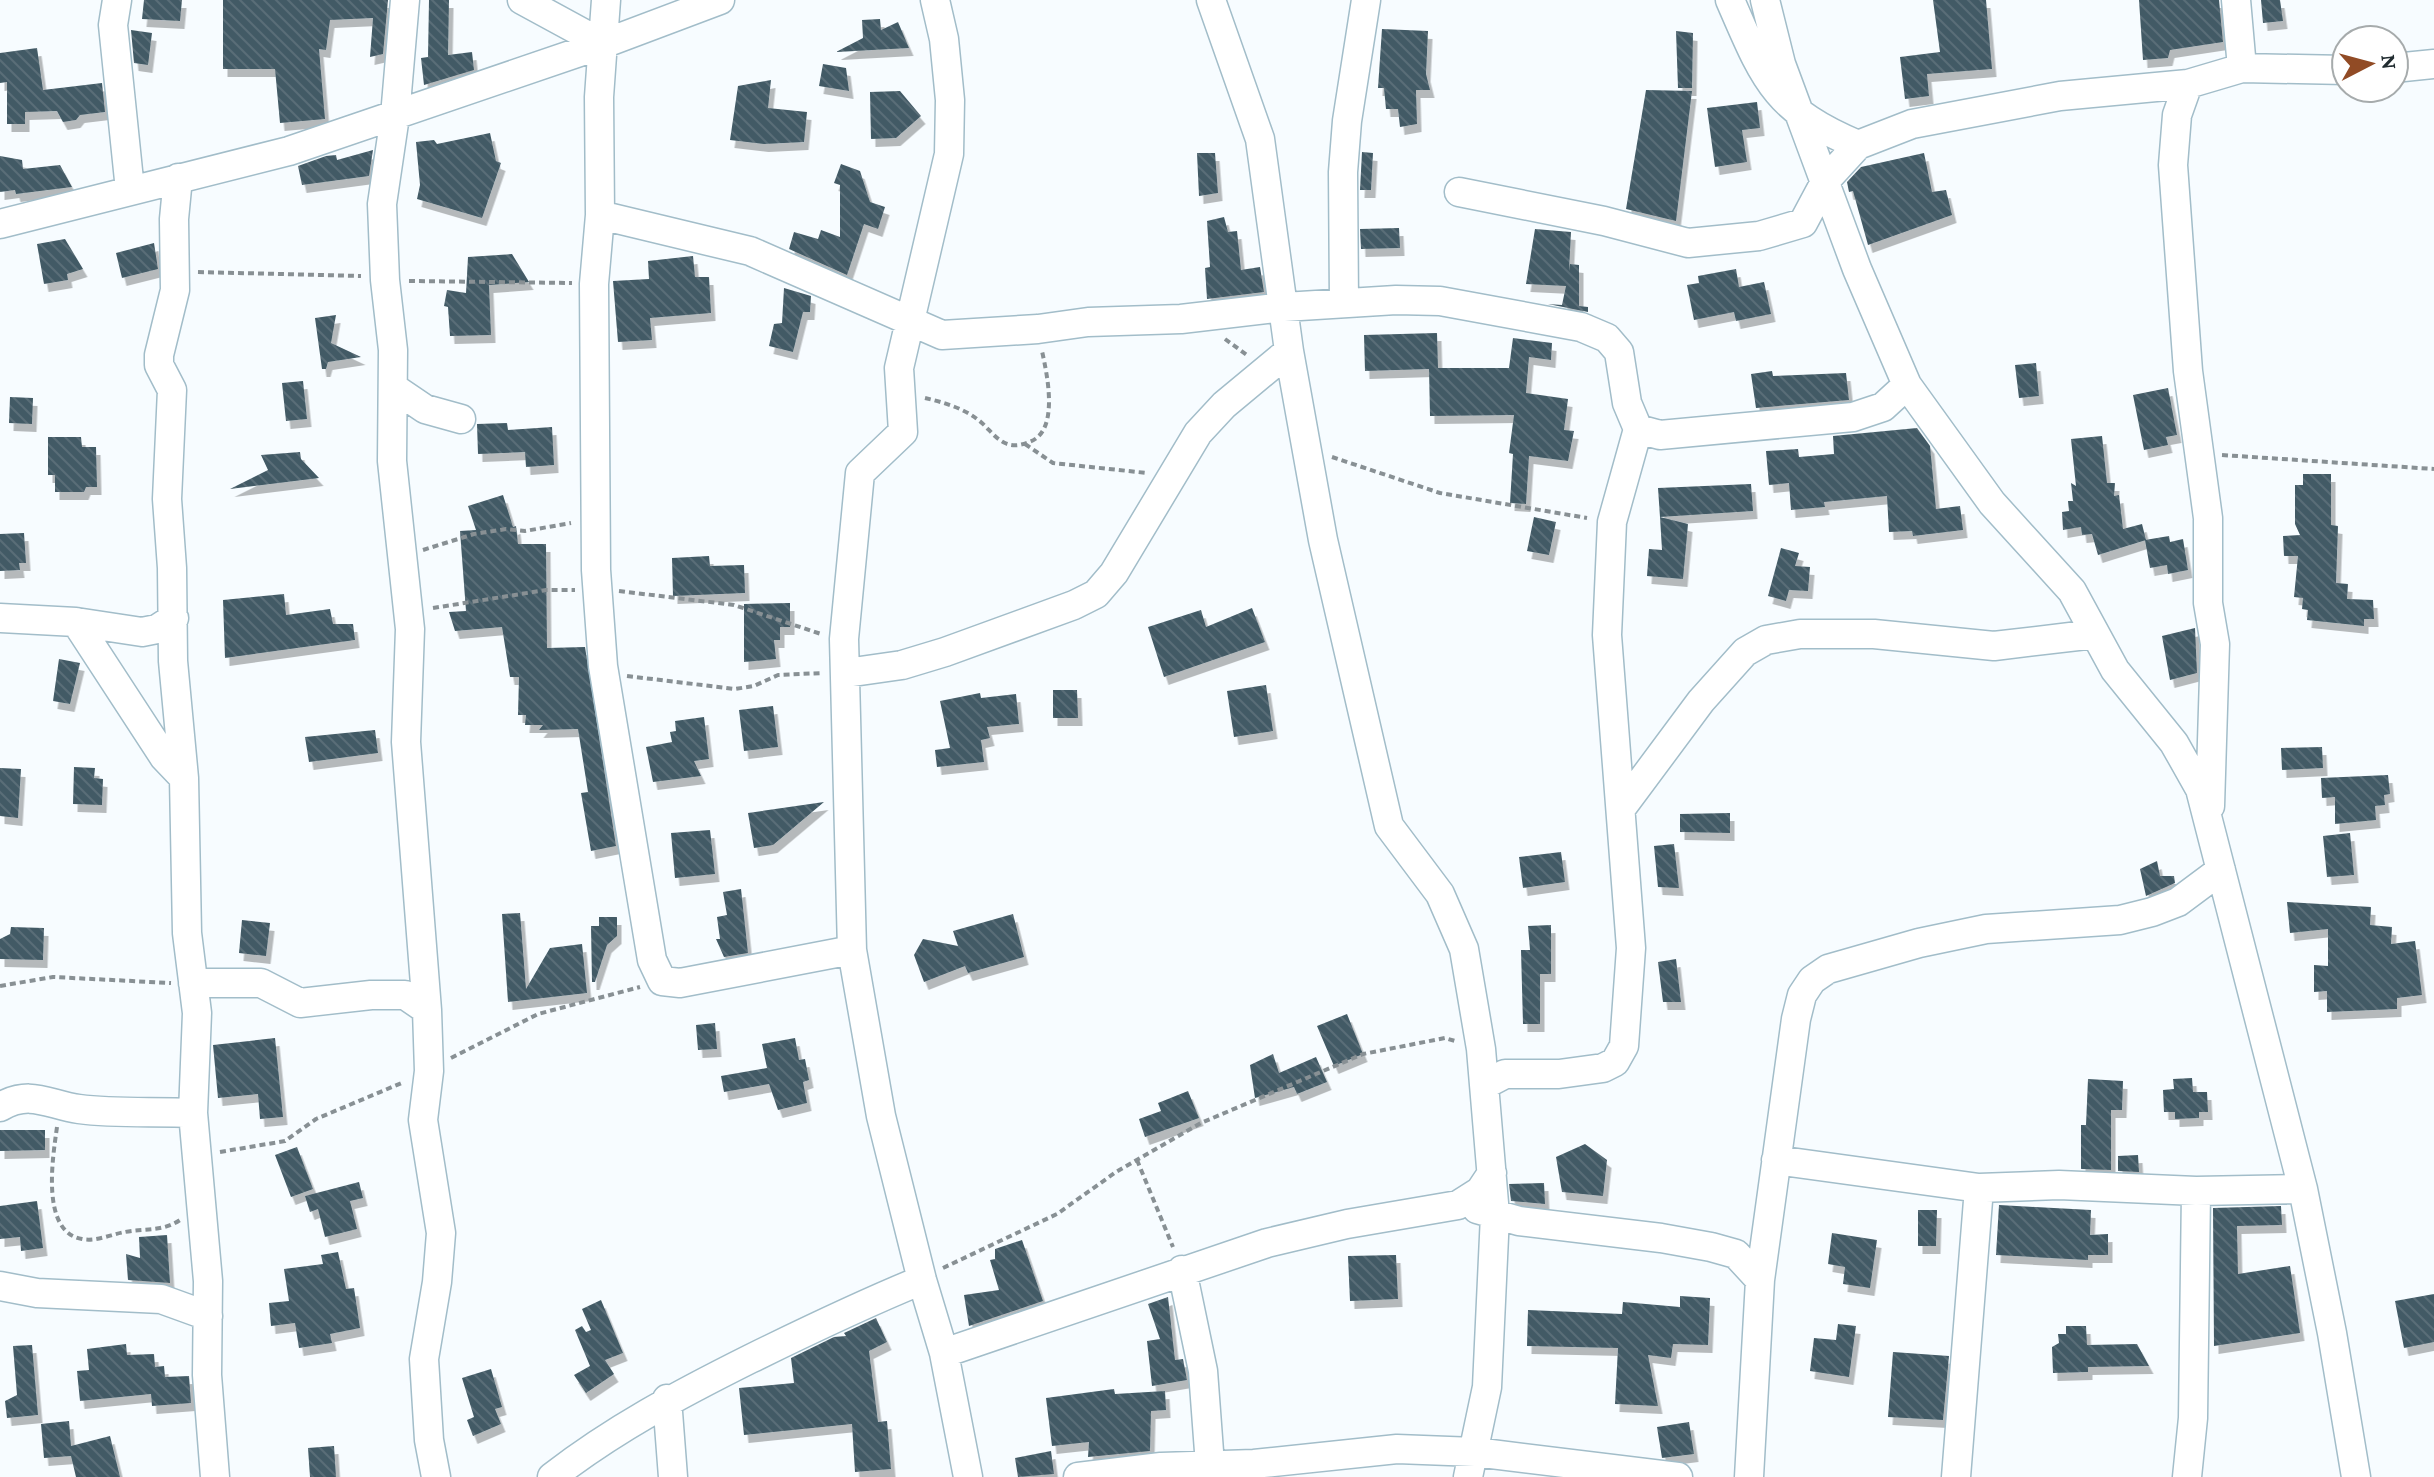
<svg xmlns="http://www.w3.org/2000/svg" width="2434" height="1477" viewBox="0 0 2434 1477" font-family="'Crimson Pro',serif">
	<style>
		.building { fill: url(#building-back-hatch); filter: url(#shadow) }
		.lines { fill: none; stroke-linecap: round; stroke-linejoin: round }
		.minor-casing { stroke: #a2bdc9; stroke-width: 31 }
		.path { stroke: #889094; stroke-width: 4; stroke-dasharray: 6 4; stroke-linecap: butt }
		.minor { stroke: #fff; stroke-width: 28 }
	</style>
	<defs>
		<pattern id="building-back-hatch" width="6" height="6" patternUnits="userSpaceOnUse" patternTransform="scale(2)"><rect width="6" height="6" fill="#425a65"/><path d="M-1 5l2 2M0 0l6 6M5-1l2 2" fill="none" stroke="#5a6e77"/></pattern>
		<filter id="shadow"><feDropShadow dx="4.5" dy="8" stdDeviation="0" flood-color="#0004"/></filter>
	</defs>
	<rect width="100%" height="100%" fill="#f7fcff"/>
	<path class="building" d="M 144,0 L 182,0 L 180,21 L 142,19 Z
		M 223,0 L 388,0 L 383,54 L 370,57 L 373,18 L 330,20 L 326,50 L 319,49 L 325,119 L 280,123 L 275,69 L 223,69 Z
		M 429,0 L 449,0 L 448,55 L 472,52 L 474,70 L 424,85 L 421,58 L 428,57 Z
		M 1933,0 L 1986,0 L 1992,69 L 1927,74 L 1929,96 L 1905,99 L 1900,57 L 1940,52 Z
		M 2139,0 L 2219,0 L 2223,42 L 2170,50 L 2168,58 L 2143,60 Z
		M 2261,0 L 2280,0 L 2283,21 L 2263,23 Z
		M 880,19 L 881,30 L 898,22 L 909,48 L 836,52 L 863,38 L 862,20 Z
		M 1382,29 L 1428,31 L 1426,74 L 1430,90 L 1416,90 L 1417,124 L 1400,127 L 1398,109 L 1386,109 L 1384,88 L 1378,88 Z
		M 131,30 L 152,33 L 148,65 L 134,63 Z
		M 1676,31 L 1693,33 L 1692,88 L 1678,88 Z
		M 37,48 L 43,90 L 102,83 L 105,112 L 80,115 L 76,120 L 63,122 L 57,111 L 25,112 L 25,124 L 7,124 L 7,82 L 0,83 L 0,53 Z
		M 823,64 L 846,68 L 849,91 L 819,86 Z
		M 771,80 L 768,108 L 807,112 L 804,142 L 764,144 L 730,140 L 738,86 Z
		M 1646,90 L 1692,91 L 1676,221 L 1626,209 Z
		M 900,91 L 921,116 L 896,138 L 871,139 L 870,92 Z
		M 1757,102 L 1760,128 L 1742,130 L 1747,162 L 1715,167 L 1707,108 Z
		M 490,133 L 496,161 L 501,163 L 482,218 L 417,199 L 420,185 L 416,142 L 434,140 L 437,144 Z
		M 373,150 L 369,176 L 302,185 L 298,166 L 326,156 L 336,155 L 337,160 Z
		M 1362,152 L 1373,153 L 1371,190 L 1360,190 Z
		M 1197,153 L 1215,153 L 1218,193 L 1199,196 Z
		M 1924,153 L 1932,192 L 1946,190 L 1952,215 L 1868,245 L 1853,191 L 1849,192 L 1847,182 L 1861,167 Z
		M 0,156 L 22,160 L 23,169 L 60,165 L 72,187 L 16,194 L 15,190 L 0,192 Z
		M 841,164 L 860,171 L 870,202 L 885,207 L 878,229 L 864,224 L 847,275 L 789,249 L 794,232 L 818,239 L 821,230 L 840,237 L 840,185 L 834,183 Z
		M 1224,217 L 1228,232 L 1237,231 L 1241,270 L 1260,267 L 1264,292 L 1207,299 L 1205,268 L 1210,267 L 1207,221 Z
		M 1399,228 L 1400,248 L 1361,249 L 1360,229 Z
		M 1535,229 L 1571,232 L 1569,271 L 1570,264 L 1579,265 L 1579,306 L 1588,307 L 1588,312 L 1548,304 L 1562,305 L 1566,286 L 1526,284 Z
		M 65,239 L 83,269 L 67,274 L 68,280 L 44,284 L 37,244 Z
		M 154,243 L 158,269 L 122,278 L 116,253 Z
		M 512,254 L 529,282 L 489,285 L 491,335 L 450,336 L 448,307 L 444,306 L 447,290 L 466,293 L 468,257 Z
		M 693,256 L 695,277 L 709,277 L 711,313 L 650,318 L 652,340 L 618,342 L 613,281 L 649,279 L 648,261 Z
		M 1736,269 L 1739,287 L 1764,282 L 1771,314 L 1736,321 L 1734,312 L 1694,320 L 1687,285 L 1699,283 L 1698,276 Z
		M 784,288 L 811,296 L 810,312 L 803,312 L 793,352 L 769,346 L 774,324 L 782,323 Z
		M 336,315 L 331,343 L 361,357 L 328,362 L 326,369 L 322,369 L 315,318 Z
		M 1437,333 L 1438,368 L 1509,368 L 1513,338 L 1552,343 L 1551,360 L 1529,357 L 1526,393 L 1568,399 L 1564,430 L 1574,431 L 1568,461 L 1529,456 L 1526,504 L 1510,503 L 1513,454 L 1509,453 L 1514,415 L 1430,416 L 1429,369 L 1365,371 L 1364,335 Z
		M 2036,363 L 2039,396 L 2019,398 L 2015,365 Z
		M 1772,371 L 1773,376 L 1846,373 L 1849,400 L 1756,408 L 1751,374 Z
		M 303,381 L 307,419 L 286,421 L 282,383 Z
		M 2168,388 L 2177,435 L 2166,437 L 2168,445 L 2144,450 L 2133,395 Z
		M 10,397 L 33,398 L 32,424 L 9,423 Z
		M 507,423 L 508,430 L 552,427 L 554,465 L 526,467 L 525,452 L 478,454 L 477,424 Z
		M 1917,428 L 1930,446 L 1936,509 L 1960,506 L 1963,530 L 1913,536 L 1912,531 L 1889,532 L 1887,496 L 1824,502 L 1825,507 L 1791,510 L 1789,483 L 1769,485 L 1766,451 L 1798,449 L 1799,457 L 1834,454 L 1833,436 Z
		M 2102,436 L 2107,483 L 2115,483 L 2114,496 L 2119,495 L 2123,529 L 2142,524 L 2146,540 L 2098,555 L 2092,534 L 2082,535 L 2081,527 L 2063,530 L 2062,512 L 2069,511 L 2068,501 L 2073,501 L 2071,483 L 2076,486 L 2071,439 Z
		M 48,437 L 81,437 L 82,447 L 96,447 L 97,487 L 86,487 L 84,492 L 55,492 L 55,475 L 48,475 Z
		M 300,452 L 301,459 L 319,478 L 230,489 L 268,470 L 261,455 Z
		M 2303,474 L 2331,474 L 2331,525 L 2338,526 L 2336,583 L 2348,584 L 2347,599 L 2373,600 L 2374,619 L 2364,619 L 2364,626 L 2307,620 L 2308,610 L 2302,609 L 2303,598 L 2294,597 L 2298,556 L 2284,556 L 2283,536 L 2300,535 L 2295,524 L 2295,485 L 2303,485 Z
		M 1751,484 L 1753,511 L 1660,517 L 1658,488 Z
		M 503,495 L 513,527 L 516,526 L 518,544 L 546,544 L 547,648 L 585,647 L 616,846 L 591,851 L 581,793 L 588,792 L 578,729 L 539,730 L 543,725 L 525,725 L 526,715 L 518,715 L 519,677 L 510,677 L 502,627 L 455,631 L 449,612 L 466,611 L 460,531 L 476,530 L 468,506 Z
		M 1534,517 L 1556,522 L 1549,555 L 1527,551 Z
		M 1660,517 L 1688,524 L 1683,579 L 1647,576 L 1649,549 L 1662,550 Z
		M 24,533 L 26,563 L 19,563 L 20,570 L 0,571 L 0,534 Z
		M 2169,536 L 2170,542 L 2183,539 L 2188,570 L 2168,574 L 2167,565 L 2150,568 L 2145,540 Z
		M 1781,548 L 1799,553 L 1795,566 L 1810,567 L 1808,591 L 1789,590 L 1786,601 L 1768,596 Z
		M 709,556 L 710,566 L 744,565 L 745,593 L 673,596 L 672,558 Z
		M 284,594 L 286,615 L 330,609 L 333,624 L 353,624 L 355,640 L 225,658 L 223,600 Z
		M 790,603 L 790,627 L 780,627 L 780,640 L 774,640 L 776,659 L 744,662 L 744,604 Z
		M 1252,608 L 1265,642 L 1164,677 L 1148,627 L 1201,610 L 1206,627 Z
		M 2195,628 L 2197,673 L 2170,680 L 2162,636 Z
		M 59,659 L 80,663 L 70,704 L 53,701 Z
		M 1266,685 L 1273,731 L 1234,737 L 1227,691 Z
		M 1053,690 L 1077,690 L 1078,718 L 1053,718 Z
		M 980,693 L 981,698 L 1016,694 L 1019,724 L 987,727 L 990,738 L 981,740 L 984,762 L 937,767 L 935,750 L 950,748 L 940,701 Z
		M 773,706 L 778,747 L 744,751 L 739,710 Z
		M 704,717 L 709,759 L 694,761 L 701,776 L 653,782 L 646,747 L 672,742 L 670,732 L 676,731 L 675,721 Z
		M 375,730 L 378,753 L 309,762 L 305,737 Z
		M 2322,747 L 2323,768 L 2282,770 L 2281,748 Z
		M 74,767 L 95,768 L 94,778 L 103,779 L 102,805 L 73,804 Z
		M 0,768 L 21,769 L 18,818 L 0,816 Z
		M 2388,775 L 2390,794 L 2384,795 L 2385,805 L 2375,806 L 2376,820 L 2335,824 L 2335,797 L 2322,798 L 2321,778 Z
		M 824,802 L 773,845 L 754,848 L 748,813 Z
		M 1730,813 L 1730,833 L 1680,832 L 1680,814 Z
		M 710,830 L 715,874 L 675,878 L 671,833 Z
		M 2350,833 L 2354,875 L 2327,877 L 2323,836 Z
		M 1674,844 L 1679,888 L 1658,887 L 1654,846 Z
		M 1561,852 L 1565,882 L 1523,888 L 1519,857 Z
		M 2157,861 L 2160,876 L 2174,876 L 2175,883 L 2146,896 L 2140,869 Z
		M 741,889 L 748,953 L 724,957 L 716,939 L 720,939 L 717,917 L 727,915 L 723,892 Z
		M 2287,902 L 2371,907 L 2370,925 L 2392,927 L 2391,944 L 2415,941 L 2422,995 L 2397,998 L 2397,1009 L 2327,1012 L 2327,991 L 2314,992 L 2314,965 L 2328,966 L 2328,929 L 2290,933 Z
		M 520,913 L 526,989 L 550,948 L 582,944 L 587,993 L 508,1002 L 502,914 Z
		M 1013,914 L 1024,957 L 968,973 L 965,966 L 924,982 L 914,955 L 923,939 L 958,946 L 953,931 Z
		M 599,917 L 617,917 L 617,936 L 607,945 L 595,982 L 592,982 L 591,926 L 599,926 Z
		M 242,920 L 270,923 L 266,956 L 239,953 Z
		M 1551,925 L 1551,974 L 1540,974 L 1540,1024 L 1523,1024 L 1521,950 L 1530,950 L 1528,926 Z
		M 11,927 L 44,928 L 43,960 L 0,959 L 0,939 L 10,934 Z
		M 1676,959 L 1681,1002 L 1663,1002 L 1658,962 Z
		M 1347,1014 L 1363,1054 L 1334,1066 L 1317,1026 Z
		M 715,1023 L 717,1049 L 698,1050 L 696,1025 Z
		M 275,1038 L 283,1117 L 260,1119 L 258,1094 L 218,1098 L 213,1045 Z
		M 795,1038 L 799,1060 L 805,1059 L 809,1080 L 803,1082 L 807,1103 L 778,1110 L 769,1084 L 724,1092 L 721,1076 L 767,1068 L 762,1044 Z
		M 1273,1054 L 1279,1073 L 1316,1057 L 1327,1082 L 1297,1094 L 1294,1087 L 1255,1098 L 1250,1065 Z
		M 2192,1078 L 2193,1092 L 2207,1092 L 2208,1112 L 2199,1112 L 2199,1118 L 2175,1119 L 2175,1112 L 2164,1112 L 2163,1090 L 2174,1089 L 2173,1079 Z
		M 2088,1079 L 2123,1081 L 2122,1110 L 2111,1110 L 2111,1170 L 2081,1169 L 2081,1125 L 2086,1125 Z
		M 1188,1091 L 1199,1118 L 1145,1137 L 1139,1119 L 1161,1111 L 1158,1103 Z
		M 0,1130 L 45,1130 L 45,1150 L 0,1151 Z
		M 1585,1144 L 1607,1160 L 1603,1196 L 1562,1192 L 1556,1157 Z
		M 297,1147 L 313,1189 L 291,1197 L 275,1155 Z
		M 2138,1155 L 2139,1172 L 2118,1171 L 2118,1156 Z
		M 359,1182 L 363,1198 L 350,1201 L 357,1229 L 325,1237 L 318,1209 L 310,1212 L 305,1196 Z
		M 1544,1183 L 1545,1204 L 1511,1201 L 1509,1184 Z
		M 37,1201 L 43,1248 L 21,1251 L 20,1237 L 0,1239 L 0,1206 Z
		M 1999,1205 L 2091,1210 L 2090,1235 L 2108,1234 L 2108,1255 L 2088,1255 L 2088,1260 L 1996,1255 Z
		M 2281,1206 L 2282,1225 L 2237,1226 L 2238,1274 L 2290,1266 L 2300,1333 L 2214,1346 L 2213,1208 Z
		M 1918,1210 L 1937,1210 L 1936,1246 L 1918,1246 Z
		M 1832,1233 L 1877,1240 L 1870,1288 L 1843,1284 L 1845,1267 L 1828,1264 Z
		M 167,1235 L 170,1283 L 128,1280 L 126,1254 L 140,1258 L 139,1237 Z
		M 1022,1240 L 1043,1301 L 969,1326 L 964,1295 L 999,1290 L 990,1260 L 995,1259 L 995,1249 Z
		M 338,1252 L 346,1289 L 354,1288 L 360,1328 L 330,1334 L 332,1343 L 299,1348 L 295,1323 L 271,1326 L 269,1303 L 289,1301 L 284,1269 L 323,1264 L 321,1255 Z
		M 1396,1255 L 1398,1299 L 1350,1301 L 1348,1256 Z
		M 2434,1294 L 2434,1342 L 2404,1348 L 2395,1301 Z
		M 1680,1296 L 1710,1298 L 1708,1345 L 1673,1344 L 1671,1358 L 1648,1355 L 1658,1406 L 1615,1404 L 1618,1348 L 1527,1346 L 1528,1310 L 1622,1314 L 1623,1302 L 1680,1307 Z
		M 1168,1297 L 1175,1360 L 1183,1359 L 1187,1380 L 1152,1386 L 1147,1341 L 1160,1339 L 1148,1304 Z
		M 601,1300 L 623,1353 L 605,1360 L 614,1374 L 586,1393 L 574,1375 L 590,1366 L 575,1330 L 582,1326 L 586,1332 L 591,1330 L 582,1309 Z
		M 876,1318 L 887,1342 L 869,1351 L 878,1422 L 887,1421 L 891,1469 L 855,1472 L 852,1424 L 744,1435 L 739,1388 L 794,1383 L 791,1358 L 834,1337 L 846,1336 L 844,1333 Z
		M 1838,1324 L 1856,1326 L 1849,1377 L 1810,1371 L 1814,1338 L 1836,1340 Z
		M 2066,1326 L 2086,1326 L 2087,1345 L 2137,1344 L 2149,1366 L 2088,1367 L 2088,1372 L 2053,1373 L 2052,1347 L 2059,1343 L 2058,1334 L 2066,1334 Z
		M 126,1344 L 127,1355 L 154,1354 L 155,1367 L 164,1366 L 165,1377 L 189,1376 L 191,1403 L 152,1406 L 151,1394 L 80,1401 L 77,1371 L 89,1370 L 87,1349 Z
		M 32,1345 L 38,1415 L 7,1418 L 5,1401 L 17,1395 L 13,1346 Z
		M 1893,1352 L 1949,1356 L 1943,1420 L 1888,1417 Z
		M 491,1369 L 502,1407 L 495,1409 L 501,1424 L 473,1436 L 467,1420 L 474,1417 L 462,1378 Z
		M 1114,1389 L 1115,1394 L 1165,1391 L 1166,1410 L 1151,1411 L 1150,1451 L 1088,1457 L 1089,1442 L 1052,1446 L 1046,1398 Z
		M 69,1421 L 71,1446 L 110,1436 L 120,1477 L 76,1477 L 71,1456 L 44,1458 L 41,1424 Z
		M 1689,1422 L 1694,1454 L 1662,1458 L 1657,1427 Z
		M 334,1446 L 336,1477 L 310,1477 L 308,1448 Z
		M 1051,1451 L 1054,1474 L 1018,1477 L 1015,1458 Z"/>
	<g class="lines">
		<defs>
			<path id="minor" d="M 117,0 L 113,25 L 130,190
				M 405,0 L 395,116 L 382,204 L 385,280 L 393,350 L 392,461 L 410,629 L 406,742 L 427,1010 L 429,1071 L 423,1120 L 441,1233 L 437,1282 L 424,1359 L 429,1440 L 436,1477
				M 522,0 L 603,44
				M 606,0 L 599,97 L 600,215 L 594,284 L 596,570 L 603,666 L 652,960 L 662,981 L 680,983 L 852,950
				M 935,0 L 944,39 L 950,100 L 949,154 L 899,368 L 903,432 L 860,473 L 844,639 L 852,950 L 881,1116 L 922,1280 L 944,1353 L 968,1477
				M 1211,0 L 1260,139 L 1289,351 L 1323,540 L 1389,826 L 1440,894 L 1464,949 L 1481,1049 L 1495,1215 L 1487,1387 L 1468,1477
				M 1730,0 C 1764,78 1774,110 1858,145
				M 1765,0 L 1781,64 L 1857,269 L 1907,385 L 1992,503 L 2072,591 L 2115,670 L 2174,743 L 2200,789 L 2303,1189 L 2332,1333 L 2356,1477
				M 2236,0 L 2242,68
				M 2394,68 L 2434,64
				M 2188,84 L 2177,115 L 2173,165 L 2188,371 L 2208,518 L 2208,603 L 2215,644 L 2210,806
				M 178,178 L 174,219 L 175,290 L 159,355 L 159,365 L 172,390 L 167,499 L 172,568 L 173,661 L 184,778 L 187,933 L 197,1013 L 193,1113 L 208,1281 L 207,1375 L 215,1477
				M 1459,192 L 1604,221 L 1688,243 L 1759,236 L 1803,223 L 1826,180 L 1858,145 L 1912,124 L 2060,96 L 2188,84 L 2242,68 L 2346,70
				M 600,215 L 750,251 L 942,335 L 1038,329 L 1088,322 L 1181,319 L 1284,307 L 1396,300 L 1440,301 L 1581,327 L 1607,338 L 1619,352 L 1627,403 L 1638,429 L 1660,435 L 1853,417 L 1883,407 L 1907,385
				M 0,224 L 289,151 L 603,44 L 720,0
				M 1344,303 L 1343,172 L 1347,121 L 1366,0
				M 394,388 L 425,409 L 461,419
				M 0,618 L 76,622 L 142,632 L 157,629 L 174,618
				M 76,622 L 164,757 L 184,778
				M 846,673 L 902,665 L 945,652 L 1074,605 L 1096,594 L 1114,573 L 1198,433 L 1224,405 L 1289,351
				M 1623,806 L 1701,701 L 1745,652 L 1766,640 L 1800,634 L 1874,634 L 1994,646 L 2095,634
				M 193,983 L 261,983 L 300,1003 L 371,995 L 405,995 L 427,1010
				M 1484,1085 L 1505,1074 L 1559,1074 L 1603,1068 L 1615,1062 L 1624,1046 L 1631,948 L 1607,635 L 1612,522 L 1638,429
				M 0,1107 C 31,1089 49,1105 79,1109 C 116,1114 155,1111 193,1113
				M 1776,1160 L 1979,1188 L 2059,1185 L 2196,1191 L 2303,1189
				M 1477,1209 L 1519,1221 L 1661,1238 L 1711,1247 L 1736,1254 L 1760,1280
				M 1182,1270 L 1203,1371 L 1210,1465
				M 0,1286 L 37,1293 L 161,1299 L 208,1316
				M 944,1353 L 1267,1243 L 1347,1224 L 1458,1205 L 1480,1191 L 1492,1173
				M 667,1399 L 673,1477
				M 552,1477 C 614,1429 680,1394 750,1359 C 807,1331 863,1304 922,1280
				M 1078,1477 L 1161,1467 L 1254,1464 L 1397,1449 L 1475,1452 L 1678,1477
				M 1749,1477 L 1760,1280 L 1796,1019 L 1802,995 L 1812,980 L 1828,969 L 1919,943 L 1986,929 L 2120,920 L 2152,912 L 2178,902 L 2221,870
				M 1956,1477 L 1979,1188
				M 2187,1477 L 2193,1418 L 2196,1191"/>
		</defs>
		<use href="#minor" class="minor-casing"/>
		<path class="path" d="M 198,272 L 361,276
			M 409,281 L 572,283
			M 1225,339 L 1247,355
			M 925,398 C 942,402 963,408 977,419 C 987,426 994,438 1005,443 C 1013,447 1022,445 1029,442 C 1060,432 1047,374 1042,351
			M 1025,444 L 1053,463 L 1147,473
			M 2222,455 L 2434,469
			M 1332,457 L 1440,493 L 1587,518
			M 423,550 L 474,534 L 506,529 L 525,531 L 571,523
			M 619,591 L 734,605 L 821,634
			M 433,608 L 546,590 L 575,590
			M 627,676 L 735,689 L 754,686 L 778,675 L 823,673
			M 0,986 L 53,977 L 171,983
			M 451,1058 L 538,1014 L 640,987
			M 57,1127 C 53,1156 40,1232 82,1239 C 96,1242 112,1234 125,1232 C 145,1228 162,1232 180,1220
			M 220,1152 L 285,1141 L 316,1119 L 404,1082
			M 1137,1160 L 1173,1247
			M 943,1268 L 1057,1214 L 1116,1172 L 1201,1123 L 1363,1054 L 1445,1038 L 1455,1041"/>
		<use href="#minor" class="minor"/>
	</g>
	<g transform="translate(2370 64) rotate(84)"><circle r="38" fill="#ffffff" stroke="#a6abac" stroke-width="2"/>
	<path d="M0-6L14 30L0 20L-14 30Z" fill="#914b25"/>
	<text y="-12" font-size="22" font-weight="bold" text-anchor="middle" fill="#212c30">N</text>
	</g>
</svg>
